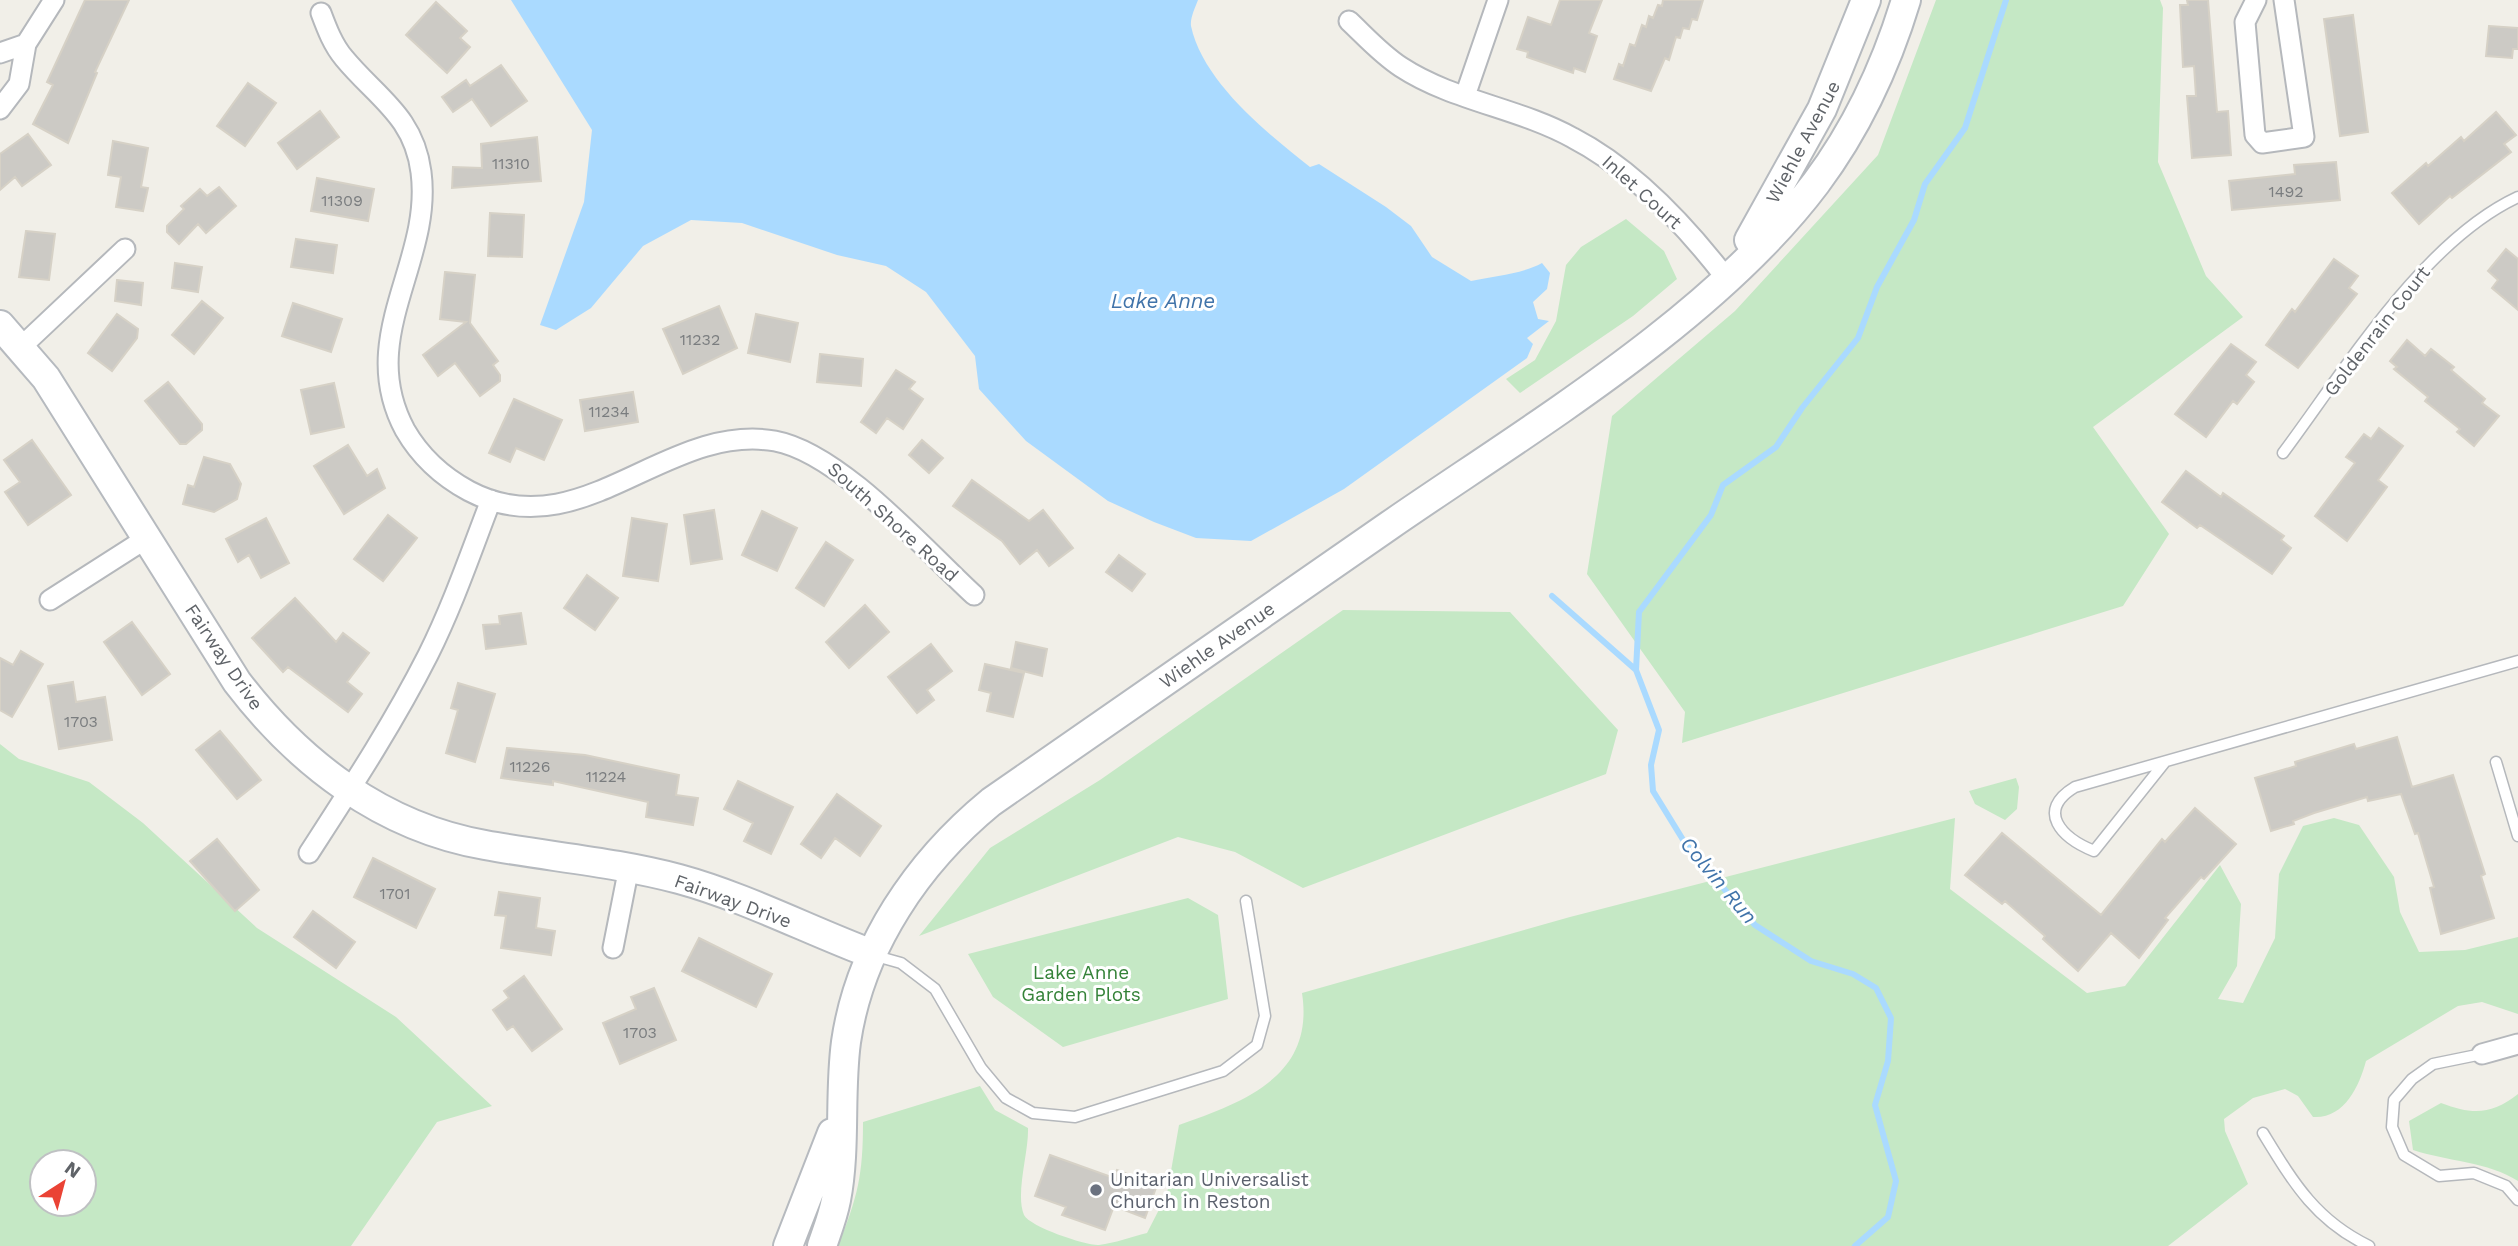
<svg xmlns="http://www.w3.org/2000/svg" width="2518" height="1246" viewBox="0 0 2518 1246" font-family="'Work Sans',sans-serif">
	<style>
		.green { fill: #c5e8c5; fill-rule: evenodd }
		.water { fill: #aadaff }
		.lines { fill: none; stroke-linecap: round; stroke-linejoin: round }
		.stream { stroke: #aadaff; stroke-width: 6 }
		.building { fill: #cccac5; stroke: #d6d1c6; stroke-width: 2 }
		.lane-casing { stroke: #b5b8bc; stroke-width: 13 }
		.street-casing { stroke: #b5b8bc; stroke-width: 23 }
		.secondary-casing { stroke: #b6babf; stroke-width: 32 }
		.lane { stroke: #fff; stroke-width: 10 }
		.street { stroke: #fff; stroke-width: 19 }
		.secondary { stroke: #fff; stroke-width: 28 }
		.worship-dot { fill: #6b7280; stroke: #fff; stroke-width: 2.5 }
		.labels { text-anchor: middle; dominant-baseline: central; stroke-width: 6; stroke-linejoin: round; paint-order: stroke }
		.number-label { font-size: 16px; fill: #7a7d7f }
		.street-label { font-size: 19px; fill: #5f6368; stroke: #fff }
		.park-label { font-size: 19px; fill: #348238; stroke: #fff }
		.worship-label { font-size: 19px; fill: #5b616d; stroke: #fff; text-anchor: start }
		.water-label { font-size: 21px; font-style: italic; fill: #4174aa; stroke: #fff }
	</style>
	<rect width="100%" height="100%" fill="#f1efe8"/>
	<path class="green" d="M 1936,0 L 2160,0 L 2163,8 L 2158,162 L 2206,276 L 2243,317 L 2093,427 L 2169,534 L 2123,606 L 1682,743 L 1685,712 L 1587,574 L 1612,416 L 1735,311 L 1878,155 Z
		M 1626,219 L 1664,251 L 1677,279 L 1633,316 L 1520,393 L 1506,379 L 1535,360 L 1556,321 L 1566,265 L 1581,247 Z
		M 1343,610 L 1510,612 L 1618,730 L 1606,774 L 1303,888 L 1235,852 L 1178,837 L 919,936 L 990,848 L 1100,780 Z
		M 0,744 L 19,759 L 89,782 L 143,823 L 257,928 L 396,1017 L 492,1106 L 437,1122 L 351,1246 L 0,1246 ZM 42,1162 L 84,1162 L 84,1204 L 42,1204 Z
		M 2016,778 L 2019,787 L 2017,809 L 2005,820 L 1975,804 L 1969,791 Z
		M 1955,818 L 1950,889 L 2087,993 L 2125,986 L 2220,865 L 2241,904 L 2237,966 L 2218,999 L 2243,1003 L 2275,938 L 2279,874 L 2303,826 L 2334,818 L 2359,825 L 2394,877 L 2400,912 L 2419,952 L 2465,950 L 2518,937 L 2518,1014 L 2482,1002 L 2458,1006 L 2366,1061 C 2359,1087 2344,1119 2313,1117 L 2298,1096 L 2285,1089 L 2253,1098 L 2224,1119 L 2225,1131 L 2248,1184 L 2168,1246 L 838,1246 C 858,1196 863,1175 863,1122 L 980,1086 L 995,1110 L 1028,1128 C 1029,1152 1015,1194 1024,1215 C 1030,1227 1087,1246 1099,1245 C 1115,1243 1131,1237 1147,1233 L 1167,1194 L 1179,1125 C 1243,1102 1315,1077 1302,993 L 1570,917 Z
		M 1188,898 L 1218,915 L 1228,999 L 1063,1047 L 993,997 L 968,954 Z
		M 2518,1094 L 2518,1181 C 2489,1162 2446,1161 2413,1150 L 2409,1121 L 2441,1103 C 2473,1115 2491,1115 2518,1094 Z"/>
	<path class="water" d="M 511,0 L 1198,0 C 1195,8 1190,18 1191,26 C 1203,82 1267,133 1310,167 L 1319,164 L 1386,207 L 1411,226 L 1432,257 L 1471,281 C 1494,276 1522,274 1542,263 L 1550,273 L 1547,289 L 1533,302 L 1538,319 L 1549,321 L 1527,338 L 1533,344 L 1527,358 L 1344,489 L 1251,541 L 1196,538 L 1154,522 L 1108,501 L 1026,441 L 979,389 L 975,356 L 926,292 L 886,266 L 837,255 L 742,223 L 691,220 L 643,246 L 591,308 L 556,330 L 540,325 L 584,202 L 592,130 Z"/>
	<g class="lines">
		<path class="stream" d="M 1552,596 L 1636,670 L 1659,730 L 1651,765 L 1653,791 L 1685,843 L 1755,925 L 1811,961 L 1853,974 L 1876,988 L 1891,1018 L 1888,1061 L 1875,1105 L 1896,1181 L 1888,1217 L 1855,1246
			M 1636,670 L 1639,612 L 1711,515 L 1723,485 L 1776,447 L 1802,408 L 1858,338 L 1877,287 L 1914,220 L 1925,184 L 1965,128 L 2006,0"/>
	</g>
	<path class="building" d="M 85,0 L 129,0 L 95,72 L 97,73 L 68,143 L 33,124 L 53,85 L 47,82 Z
		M 1560,0 L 1602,0 L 1589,33 L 1597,36 L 1585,72 L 1574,68 L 1573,73 L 1527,57 L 1528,52 L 1517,49 L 1528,17 L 1551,25 Z
		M 1663,0 L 1703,0 L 1697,20 L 1692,19 L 1689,29 L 1683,28 L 1680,38 L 1676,37 L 1669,60 L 1665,58 L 1651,91 L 1614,79 L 1619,64 L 1623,66 L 1630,44 L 1635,46 L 1642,25 L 1646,27 L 1649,16 L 1653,18 L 1658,5 L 1662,6 Z
		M 2187,0 L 2208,0 L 2217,112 L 2228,111 L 2231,155 L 2192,158 L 2187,96 L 2196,96 L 2194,66 L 2183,67 L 2180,5 L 2188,5 Z
		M 436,2 L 467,31 L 460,38 L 470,47 L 447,73 L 406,35 Z
		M 2353,15 L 2368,132 L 2340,136 L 2324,19 Z
		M 2489,26 L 2518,28 L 2518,49 L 2513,49 L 2512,58 L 2486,56 Z
		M 501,65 L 527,101 L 491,126 L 472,99 L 453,112 L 442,97 L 466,80 L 470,86 Z
		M 248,83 L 276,103 L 245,146 L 217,126 Z
		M 320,111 L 339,137 L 297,169 L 278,143 Z
		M 2496,112 L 2516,135 L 2504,144 L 2511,152 L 2452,198 L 2450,196 L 2419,224 L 2392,193 L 2426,163 L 2428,166 L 2461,137 L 2464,141 Z
		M 28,134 L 51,165 L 22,186 L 15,177 L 0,190 L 0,154 Z
		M 537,137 L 541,181 L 452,188 L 453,167 L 482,168 L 481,144 Z
		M 113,141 L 148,148 L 141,187 L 148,188 L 143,211 L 116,207 L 121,177 L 108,175 Z
		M 2336,162 L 2340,200 L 2232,210 L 2229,181 L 2295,174 L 2294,165 Z
		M 317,178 L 374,189 L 368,221 L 311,211 Z
		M 219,187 L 236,206 L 206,233 L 198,224 L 179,244 L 167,232 L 167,226 L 184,209 L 181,206 L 200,189 L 207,196 Z
		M 490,213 L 524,215 L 522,257 L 488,256 Z
		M 26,231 L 55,234 L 49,280 L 19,277 Z
		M 296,239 L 337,245 L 333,273 L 291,267 Z
		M 2506,249 L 2518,259 L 2518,310 L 2492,288 L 2498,280 L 2488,271 Z
		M 2334,259 L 2358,276 L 2349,288 L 2357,294 L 2298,368 L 2266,345 L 2292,309 L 2295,312 Z
		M 175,263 L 202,267 L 198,292 L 172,288 Z
		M 445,272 L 475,275 L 470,323 L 498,361 L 493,365 L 500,375 L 500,381 L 480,396 L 455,363 L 438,376 L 423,355 L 466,322 L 440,319 Z
		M 117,280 L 143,283 L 141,305 L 115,301 Z
		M 202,301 L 223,318 L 194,354 L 172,335 Z
		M 293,303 L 342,319 L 331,352 L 282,336 Z
		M 719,306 L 737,348 L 683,374 L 663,329 Z
		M 117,314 L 138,329 L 137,338 L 112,371 L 88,353 Z
		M 756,314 L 798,323 L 790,362 L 748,353 Z
		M 2407,340 L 2425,356 L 2431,349 L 2454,367 L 2451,370 L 2485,399 L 2482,403 L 2499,416 L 2474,446 L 2457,432 L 2460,429 L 2425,401 L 2428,397 L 2394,369 L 2397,367 L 2390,361 Z
		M 2231,344 L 2256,362 L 2246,375 L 2254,382 L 2237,404 L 2233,401 L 2206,437 L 2175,414 Z
		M 820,354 L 863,359 L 861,386 L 817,382 Z
		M 896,370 L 915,382 L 909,389 L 923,399 L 903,429 L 887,418 L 876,433 L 861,422 Z
		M 168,382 L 202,424 L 202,430 L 186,444 L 180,444 L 145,401 Z
		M 334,383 L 344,427 L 311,434 L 301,390 Z
		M 633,392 L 638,422 L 585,431 L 580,400 Z
		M 514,399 L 562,420 L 544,460 L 516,448 L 510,462 L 489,453 Z
		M 2379,428 L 2403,446 L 2378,480 L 2387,487 L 2347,541 L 2315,516 L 2355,463 L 2346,457 L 2364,434 L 2371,439 Z
		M 32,440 L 71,495 L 28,525 L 5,492 L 20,482 L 4,460 Z
		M 922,440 L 943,458 L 929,473 L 909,455 Z
		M 348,445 L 367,476 L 377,469 L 385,488 L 344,514 L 314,466 Z
		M 204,457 L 230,464 L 241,484 L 237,499 L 214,512 L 183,504 L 188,485 L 194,487 Z
		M 2186,471 L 2221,497 L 2223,493 L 2284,536 L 2281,540 L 2291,548 L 2272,574 L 2200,525 L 2197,528 L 2162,502 Z
		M 972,480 L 1029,521 L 1043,510 L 1073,548 L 1049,566 L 1037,550 L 1020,564 L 1002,541 L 953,506 Z
		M 714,510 L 722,559 L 691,564 L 684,515 Z
		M 762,511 L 797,528 L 777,571 L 742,555 Z
		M 388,515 L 417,538 L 383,581 L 354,559 Z
		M 266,518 L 289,563 L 261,578 L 249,555 L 238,562 L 226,539 Z
		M 632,518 L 667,524 L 658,581 L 623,576 Z
		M 826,542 L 853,560 L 824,606 L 796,588 Z
		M 1119,555 L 1145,574 L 1132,591 L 1106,572 Z
		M 587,575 L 618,598 L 595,630 L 564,608 Z
		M 295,598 L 336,642 L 343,633 L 369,653 L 347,682 L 362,694 L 348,712 L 288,667 L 283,672 L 252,638 Z
		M 865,605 L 889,632 L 849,668 L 826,642 Z
		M 521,613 L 526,644 L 486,649 L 483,625 L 500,624 L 499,616 Z
		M 132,622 L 170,674 L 142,695 L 104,642 Z
		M 1016,642 L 1047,649 L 1042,676 L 1011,668 Z
		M 931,644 L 952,671 L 927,690 L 934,700 L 917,713 L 888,677 Z
		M 21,651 L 43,664 L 12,717 L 0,710 L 0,658 L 13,665 Z
		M 985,664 L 1024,673 L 1013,717 L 987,711 L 991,693 L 979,690 Z
		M 73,682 L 76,702 L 105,697 L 112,740 L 59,749 L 48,686 Z
		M 458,683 L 495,694 L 475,762 L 446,753 L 458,710 L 451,708 Z
		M 220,731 L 261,780 L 237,799 L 196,750 Z
		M 2397,737 L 2412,787 L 2453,775 L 2485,874 L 2481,876 L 2494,918 L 2441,934 L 2430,888 L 2434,887 L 2418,833 L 2415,834 L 2401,794 L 2368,801 L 2367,797 L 2314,813 L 2293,821 L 2294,824 L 2271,831 L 2255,778 L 2296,766 L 2295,762 L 2354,744 L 2356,749 Z
		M 507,748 L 585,755 L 679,775 L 676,795 L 698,798 L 693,825 L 646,817 L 648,802 L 553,781 L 553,785 L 501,778 Z
		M 738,781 L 793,807 L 771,854 L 744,841 L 753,823 L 724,809 Z
		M 837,794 L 881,826 L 860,856 L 835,838 L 821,858 L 801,844 Z
		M 2195,808 L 2236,844 L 2204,879 L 2201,877 L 2165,918 L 2168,920 L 2139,958 L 2111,933 L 2078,971 L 2043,939 L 2045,936 L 2005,901 L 2002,904 L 1965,875 L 2002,833 L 2101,915 L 2162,839 L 2165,842 Z
		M 217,839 L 259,890 L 235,911 L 190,861 Z
		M 373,858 L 435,889 L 416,928 L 354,897 Z
		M 499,892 L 540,898 L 536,928 L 555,931 L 551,955 L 501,948 L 506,916 L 495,915 Z
		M 313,911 L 355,942 L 336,968 L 294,937 Z
		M 699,938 L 772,974 L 756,1007 L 682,971 Z
		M 524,976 L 562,1029 L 532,1051 L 513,1026 L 507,1030 L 493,1010 L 509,998 L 504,991 Z
		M 654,988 L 676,1040 L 620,1064 L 603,1023 L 636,1009 L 631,997 Z
		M 1050,1155 L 1114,1178 L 1117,1170 L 1157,1185 L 1145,1218 L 1114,1206 L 1105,1230 L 1062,1215 L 1066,1207 L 1035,1196 Z"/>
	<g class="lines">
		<defs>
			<path id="lane" d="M 2283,453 C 2345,370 2423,241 2518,197
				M 2165,762 L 2094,851 C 2062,838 2035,811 2075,787 L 2518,661
				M 2496,762 L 2518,836
				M 876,956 L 901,963 L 935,989 L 981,1068 L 1006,1098 L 1033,1113 L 1075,1117 L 1223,1071 L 1257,1045 L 1265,1016 L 1246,901
				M 2482,1054 L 2433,1064 L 2412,1079 L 2394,1100 L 2392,1127 L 2404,1155 L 2439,1176 L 2474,1173 L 2506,1186 L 2518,1200
				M 2263,1133 C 2293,1182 2315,1220 2369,1246"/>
			<path id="street" d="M 2256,0 L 2245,22 L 2255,135 L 2262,143 L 2304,137 L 2284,0
				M 321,13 C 327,29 333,45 344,58 C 376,97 414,116 421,172 C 433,263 355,337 405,430 C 420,456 443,477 469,491 C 581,550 665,422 775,441 C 840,453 924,549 974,595
				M 1349,21 C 1365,36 1381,54 1401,67 C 1453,101 1519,108 1573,138 C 1633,169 1685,225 1726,278
				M 0,53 L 26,44
				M 1465,96 L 1498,0
				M 0,109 L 19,84 L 26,44 L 54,0
				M 20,348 L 125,249
				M 50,600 L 147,538
				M 309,853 C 351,788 393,724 428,655 C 453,605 471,552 491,500
				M 613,948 L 629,867
				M 2482,1054 L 2518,1044"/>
			<path id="secondary" d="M 1749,240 L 1822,109 L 1866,0
				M 0,325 L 46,378 L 237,682 C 299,763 382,827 485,845 C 550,857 615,862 679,879 C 745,897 808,930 872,954
				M 788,1246 L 832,1133
				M 822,1246 C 827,1231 833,1216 836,1200 C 846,1148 839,1094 846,1042 C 860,946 918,862 991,802 C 1124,710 1257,617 1390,525 C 1529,429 1714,319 1816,183 C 1857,128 1886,66 1906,0"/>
		</defs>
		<use href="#lane" class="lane-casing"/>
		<use href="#street" class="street-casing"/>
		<use href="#secondary" class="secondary-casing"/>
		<use href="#lane" class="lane"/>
		<use href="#street" class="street"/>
		<use href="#secondary" class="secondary"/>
	</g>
	<circle class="worship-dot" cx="1096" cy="1190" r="7"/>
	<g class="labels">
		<g class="number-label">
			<text x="511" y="163">11310</text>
			<text x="2286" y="191">1492</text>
			<text x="342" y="200">11309</text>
			<text x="700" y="339">11232</text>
			<text x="609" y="411">11234</text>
			<text x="81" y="721">1703</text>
			<text x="530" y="766">11226</text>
			<text x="606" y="776">11224</text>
			<text x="395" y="893">1701</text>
			<text x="640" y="1032">1703</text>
		</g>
		<g class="street-label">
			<text transform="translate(1803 142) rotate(-62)">Wiehle Avenue</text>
			<text transform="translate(1642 192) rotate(42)">Inlet Court</text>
			<text transform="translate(2377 331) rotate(-52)">Goldenrain Court</text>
			<text transform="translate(893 522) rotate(42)">South Shore Road</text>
			<text transform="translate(1217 645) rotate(-35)">Wiehle Avenue</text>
			<text transform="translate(224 657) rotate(56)">Fairway Drive</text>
			<text transform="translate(733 901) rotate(20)">Fairway Drive</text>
		</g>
		<g class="park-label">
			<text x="1081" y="972">Lake Anne<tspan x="1081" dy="22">Garden Plots</tspan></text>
		</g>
		<g class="worship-label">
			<text x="1110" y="1179">Unitarian Universalist<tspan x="1110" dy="22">Church in Reston</tspan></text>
		</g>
		<g class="water-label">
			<text x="1163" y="300">Lake Anne</text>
			<text transform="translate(1719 880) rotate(50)">Colvin Run</text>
		</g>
	</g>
	<g transform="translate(63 1183) rotate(36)"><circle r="33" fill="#ffffff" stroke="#bfc1c3" stroke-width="2"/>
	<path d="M0-5L12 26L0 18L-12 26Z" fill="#ea4335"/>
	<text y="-10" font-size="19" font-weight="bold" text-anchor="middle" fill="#5f6368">N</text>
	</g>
</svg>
